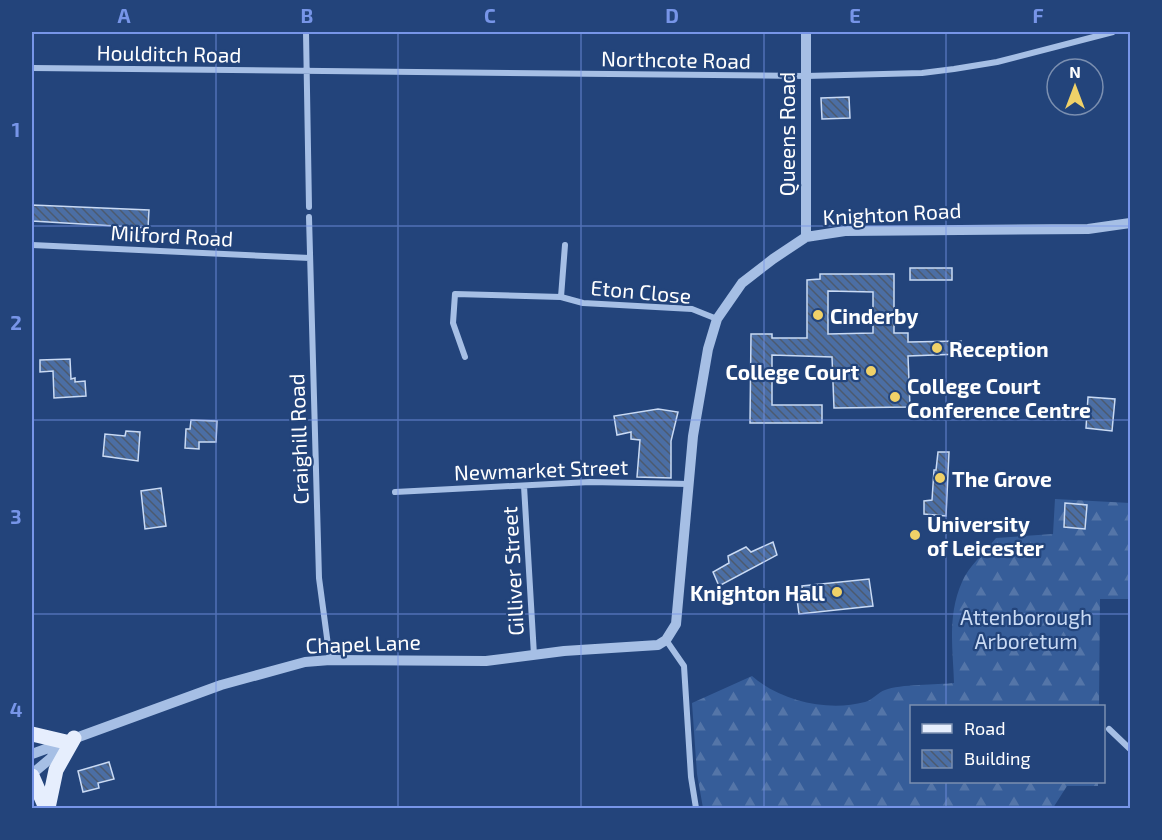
<svg xmlns="http://www.w3.org/2000/svg" width="1162" height="840" viewBox="0 0 1162 840" font-family="'Exo 2',sans-serif">
	<style>
		.forest { fill: url(#forest-firs) }
		.building { fill: url(#building-back-hatch); stroke: #c9daf4; stroke-width: 1.5; fill-rule: evenodd }
		.lines { fill: none; stroke-linecap: round; stroke-linejoin: round }
		.minor { stroke: #a6bfe5; stroke-width: 6 }
		.tertiary { stroke: #a6bfe5; stroke-width: 10 }
		.primary { stroke: #e6eefd; stroke-width: 15 }
		.grid { fill: none; stroke: #7795e8; stroke-width: 1.5; stroke-opacity: 0.55 }
		.poi-dot { fill: #f0d168; stroke: #23447b; stroke-width: 2 }
		.labels { text-anchor: middle; dominant-baseline: central; stroke-width: 4.5; stroke-linejoin: round; paint-order: stroke }
		.street-label { font-size: 21px; fill: #fff; stroke: #23447b }
		.poi-label { font-size: 21px; font-weight: bold; fill: #fff; stroke: #23447b; text-anchor: start }
		.park-label { font-size: 21px; fill: #c9daf4; stroke: #23447b }
		.neatline { fill: none; stroke: #7795e8; stroke-width: 2 }
		.grid-label { font-size: 20px; text-anchor: middle; font-weight: bold; fill: #7795e8 }
	</style>
	<defs>
		<pattern id="forest-firs" width="22" height="20" patternUnits="userSpaceOnUse" patternTransform="scale(1.5)"><rect width="22" height="20" fill="#365d99"/><path d="M5 1l3.5 6h-7zM16 11l3.5 6h-7z" fill="#5475a8"/></pattern>
		<pattern id="building-back-hatch" width="6" height="6" patternUnits="userSpaceOnUse" patternTransform="scale(1.5)"><rect width="6" height="6" fill="#4b6ea4"/><path d="M-1 5l2 2M0 0l6 6M5-1l2 2" fill="none" stroke="#4c5a6f"/></pattern>
	</defs>
	<rect width="100%" height="100%" fill="#23447b"/>
	<path class="forest" d="M 1055,499 L 1130,503 L 1130,599 L 1100,599 L 1099,706 L 912,706 L 912,782 L 1098,782 L 1098,786 L 1067,786 L 1053,808 L 703,808 L 697,774 L 692,703 L 752,676 C 780,701 828,712 865,702 C 873,700 878,692 885,690 C 900,684 937,685 954,683 C 953,649 947,616 962,582 C 968,567 985,552 996,538 L 1053,534 Z"/>
	<path class="building" d="M 849,97 L 850,118 L 822,119 L 821,98 Z
		M 32,205 L 149,210 L 148,228 L 32,221 Z
		M 910,268 L 952,268 L 952,280 L 910,280 Z
		M 820,274 L 894,274 L 894,333 L 908,333 L 908,342 L 961,341 L 961,354 L 908,356 L 910,407 L 834,408 L 832,357 L 772,355 L 772,405 L 822,405 L 822,423 L 750,423 L 751,334 L 772,334 L 772,338 L 807,338 L 807,280 L 820,279 ZM 828,291 L 873,292 L 873,333 L 828,334 Z
		M 70,359 L 71,379 L 75,378 L 75,382 L 85,381 L 86,396 L 54,398 L 53,371 L 40,372 L 40,360 Z
		M 1088,397 L 1115,399 L 1112,431 L 1086,428 Z
		M 658,409 L 678,412 L 671,441 L 671,478 L 637,477 L 640,440 L 631,439 L 631,432 L 617,435 L 614,416 Z
		M 191,420 L 217,421 L 216,442 L 199,442 L 199,449 L 185,448 L 186,429 L 190,429 Z
		M 126,431 L 140,432 L 138,461 L 103,456 L 105,434 L 125,436 Z
		M 938,452 L 949,452 L 946,516 L 924,514 L 924,501 L 932,500 L 934,470 L 936,470 Z
		M 161,488 L 166,526 L 145,529 L 141,491 Z
		M 1065,503 L 1087,505 L 1085,529 L 1064,527 Z
		M 773,542 L 777,555 L 719,586 L 713,572 L 729,563 L 728,556 L 746,547 L 751,552 Z
		M 869,579 L 873,606 L 799,614 L 797,599 L 803,598 L 802,586 Z
		M 109,762 L 114,779 L 98,783 L 99,788 L 83,792 L 78,771 Z"/>
	<g class="lines">
		<path class="minor" d="M 306,32 L 309,207
			M 32,68 L 806,76 L 922,73 L 954,69 L 997,62 L 1113,32
			M 309,217 L 319,578 L 330,660
			M 32,245 L 310,258
			M 561,297 L 565,245
			M 465,357 L 453,323 L 455,294 L 561,297 L 583,303 L 692,309 L 717,319
			M 524,486 L 534,655
			M 395,492 L 590,482 L 689,484
			M 666,640 L 684,666 L 691,777 L 696,808
			M 1109,729 L 1130,749"/>
		<path class="tertiary" d="M 806,237 L 806,32
			M 32,754 L 221,685 L 305,662 L 330,660 L 486,661 L 564,651 L 658,645 L 666,640 L 676,624 L 693,436 L 708,349 L 717,319 L 742,283 L 773,259 L 806,237 L 845,231 L 1088,229 L 1130,223
			M 32,774 L 51,758 L 61,744"/>
		<path class="primary" d="M 32,734 L 66,742
			M 32,776 L 46,808
			M 48,808 L 56,770 L 74,738"/>
	</g>
	<path class="grid" d="M 216,32 L 216,808M 398,32 L 398,808M 581,32 L 581,808M 764,32 L 764,808M 946,32 L 946,706M 32,226 L 1130,226M 32,420 L 1130,420M 32,614 L 1130,614M 946,782 L 946,808"/>
	<g class="poi-dot">
		<circle cx="818" cy="315" r="6"/>
		<circle cx="937" cy="348" r="6"/>
		<circle cx="871" cy="371" r="6"/>
		<circle cx="895" cy="397" r="6"/>
		<circle cx="940" cy="478" r="6"/>
		<circle cx="915" cy="535" r="6"/>
		<circle cx="837" cy="592" r="6"/>
	</g>
	<g class="labels">
		<g class="street-label">
			<text transform="translate(169 53) rotate(1)">Houlditch Road</text>
			<text transform="translate(676 59) rotate(1)">Northcote Road</text>
			<text transform="translate(786 134) rotate(-90)">Queens Road</text>
			<text transform="translate(892 213) rotate(-3)">Knighton Road</text>
			<text transform="translate(172 235) rotate(3)">Milford Road</text>
			<text transform="translate(641 291) rotate(5)">Eton Close</text>
			<text transform="translate(298 439) rotate(-92)">Craighill Road</text>
			<text transform="translate(541 469) rotate(-2)">Newmarket Street</text>
			<text transform="translate(512 571) rotate(-93)">Gilliver Street</text>
			<text transform="translate(363 643) rotate(-2)">Chapel Lane</text>
		</g>
		<g class="poi-label">
			<text x="830" y="315">Cinderby</text>
			<text x="949" y="348">Reception</text>
			<text x="859" y="371" text-anchor="end">College Court</text>
			<text x="907" y="385">College Court<tspan x="907" dy="24">Conference Centre</tspan></text>
			<text x="952" y="478">The Grove</text>
			<text x="927" y="523">University<tspan x="927" dy="24">of Leicester</tspan></text>
			<text x="825" y="592" text-anchor="end">Knighton Hall</text>
		</g>
		<g class="park-label">
			<text x="1026" y="616">Attenborough<tspan x="1026" dy="24">Arboretum</tspan></text>
		</g>
	</g>
	<rect width="1162" height="840" fill="none" stroke="#23447b" stroke-width="66"/>
	<rect x="910" y="705" width="195" height="78" fill="#23447b" stroke="#7b8fb0" stroke-width="1.5"/>
	<rect x="922" y="724" width="30" height="9" fill="#e6eefd" stroke="#7b8fb0" stroke-width="1.5"/>
	<text x="964" y="735" font-size="18" fill="#ffffff">Road</text>
	<rect x="922" y="750" width="30" height="18" fill="url(#building-back-hatch)" stroke="#7b8fb0" stroke-width="1.5"/>
	<text x="964" y="765" font-size="18" fill="#ffffff">Building</text>
	<g transform="translate(1075 87)"><circle r="28" fill="#23447b" stroke="#7b8fb0" stroke-width="1.5"/>
	<path d="M0-4.5L10 22L0 15L-10 22Z" fill="#f0d168"/>
	<text y="-9" font-size="16" font-weight="bold" text-anchor="middle" fill="#ffffff">N</text>
	</g>
	<rect x="33" y="33" width="1096" height="774" class="neatline"/>
	<g class="grid-label">
		<text x="124" y="23">A</text>
		<text x="307" y="23">B</text>
		<text x="490" y="23">C</text>
		<text x="672" y="23">D</text>
		<text x="855" y="23">E</text>
		<text x="1038" y="23">F</text>
		<text x="16" y="137">1</text>
		<text x="16" y="330">2</text>
		<text x="16" y="524">3</text>
		<text x="16" y="717">4</text>
	</g>
</svg>
